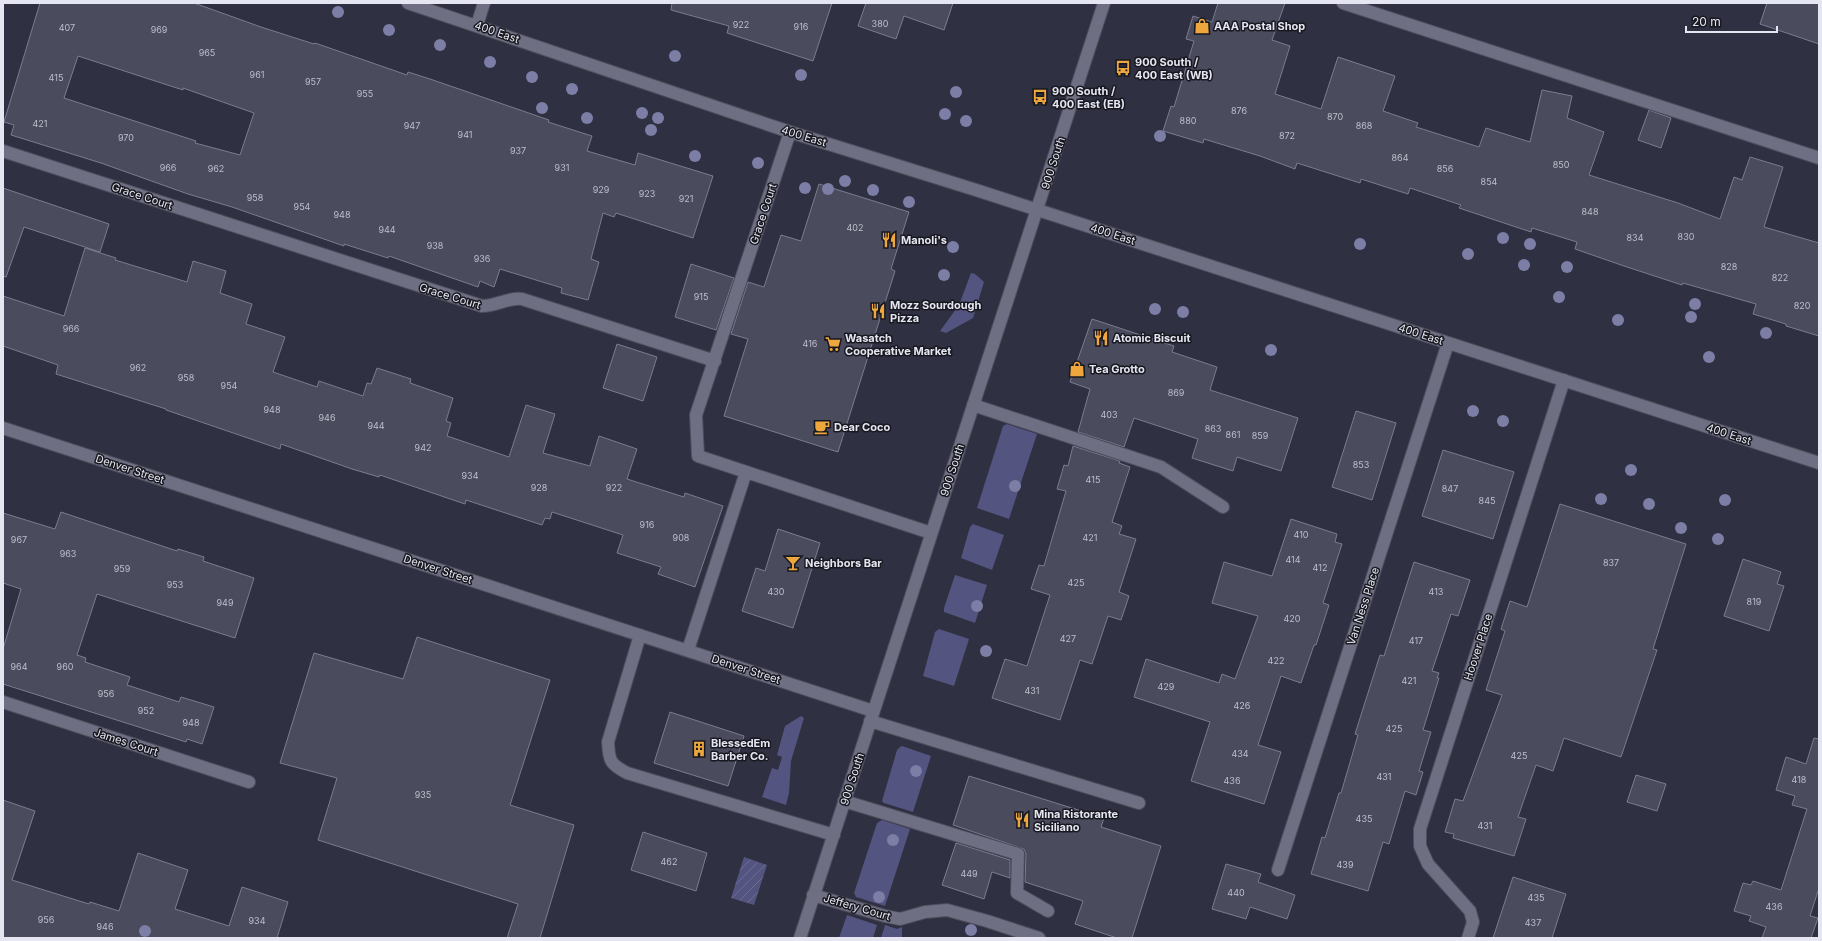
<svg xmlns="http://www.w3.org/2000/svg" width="1822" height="941" viewBox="0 0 1822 941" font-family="Inter,sans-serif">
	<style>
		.grass { fill: #545480 }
		.garden { fill: url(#garden-furrows) }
		.building { fill: #4a4b5d; stroke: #7b7c90; fill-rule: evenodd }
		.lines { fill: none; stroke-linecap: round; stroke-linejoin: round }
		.minor-casing { stroke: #4d4d5c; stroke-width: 14 }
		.minor { stroke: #6e6f82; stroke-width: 12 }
		.tree { fill: #7c7ea6 }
		.labels { text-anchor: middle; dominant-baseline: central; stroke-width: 3; stroke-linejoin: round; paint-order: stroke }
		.number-label { font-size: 9px; fill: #bebfcc }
		.poi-label { font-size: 11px; font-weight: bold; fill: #e5e6f1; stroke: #181820; text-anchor: start }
		.street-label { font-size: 11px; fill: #e5e6f1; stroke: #181820 }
	</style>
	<defs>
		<pattern id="garden-furrows" width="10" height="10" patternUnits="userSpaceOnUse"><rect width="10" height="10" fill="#545480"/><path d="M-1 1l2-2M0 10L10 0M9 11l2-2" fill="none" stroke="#6c6d92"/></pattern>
	</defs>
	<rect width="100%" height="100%" fill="#2f3041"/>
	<path class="grass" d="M 971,273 L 975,274 L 984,282 L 973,318 L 946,333 L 940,331 L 959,305 Z
		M 1007,424 L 1037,434 L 1009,519 L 977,508 L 1003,426 Z
		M 973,524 L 1004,535 L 992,570 L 961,558 L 970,527 Z
		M 955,575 L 987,585 L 975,623 L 944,612 L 944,608 Z
		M 939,629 L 969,639 L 954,686 L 923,676 L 935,632 Z
		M 801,716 L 804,718 L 791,761 L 789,793 L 786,805 L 762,797 L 772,768 L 778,770 L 782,757 L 777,755 L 785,726 Z
		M 902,746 L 931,756 L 913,812 L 884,803 L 882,801 L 897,750 L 900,747 Z
		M 882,820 L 910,829 L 885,906 L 856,897 L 854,893 L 877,823 Z
		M 847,915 L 877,925 L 873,938 L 839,938 Z
		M 885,925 L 897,929 L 902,927 L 902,938 L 881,938 Z"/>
	<path class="garden" d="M 744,857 L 767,865 L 754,905 L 731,898 Z"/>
	<path class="building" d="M 40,3 L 194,3 L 261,27 L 314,44 L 315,43 L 407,75 L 408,72 L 430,79 L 549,120 L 548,122 L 592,136 L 587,151 L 635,165 L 638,153 L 713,176 L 693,238 L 616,213 L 614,217 L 603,213 L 591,259 L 599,262 L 588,300 L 561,293 L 562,288 L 500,269 L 494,287 L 480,281 L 478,287 L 389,256 L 388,258 L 344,244 L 344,246 L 232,207 L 188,194 L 101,163 L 11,135 L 14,125 L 4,122 ZM 78,56 L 183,90 L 183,88 L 254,113 L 240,155 L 195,143 L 196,141 L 64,98 Z
		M 672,3 L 832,3 L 813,61 L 727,33 L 729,26 L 671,10 Z
		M 866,3 L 953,3 L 944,30 L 904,16 L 896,39 L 858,26 Z
		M 1218,3 L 1285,3 L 1272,40 L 1290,46 L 1275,94 L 1321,109 L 1338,57 L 1395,76 L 1383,111 L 1418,123 L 1416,127 L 1479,147 L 1486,128 L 1530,142 L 1542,90 L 1572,96 L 1567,118 L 1604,132 L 1589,175 L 1678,203 L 1720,219 L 1734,177 L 1742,180 L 1750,157 L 1783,167 L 1764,227 L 1819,243 L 1819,336 L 1786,326 L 1786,324 L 1753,314 L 1756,304 L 1683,283 L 1682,285 L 1624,266 L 1575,249 L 1577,242 L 1532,228 L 1531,232 L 1459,208 L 1461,205 L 1410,188 L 1408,194 L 1361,179 L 1360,183 L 1297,163 L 1295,169 L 1260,156 L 1204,139 L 1203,143 L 1163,131 L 1171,106 L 1174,107 L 1194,41 L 1186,39 L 1193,16 L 1212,22 Z
		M 1767,3 L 1819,3 L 1819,44 L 1760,24 Z
		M 1649,110 L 1671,118 L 1661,148 L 1638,140 Z
		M 819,184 L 909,212 L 891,269 L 895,271 L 838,452 L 724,416 L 748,339 L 731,334 L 748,282 L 764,287 L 781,235 L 801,241 Z
		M 3,188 L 109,224 L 100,252 L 24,227 L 6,277 L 3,276 Z
		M 85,248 L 116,258 L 115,260 L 187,282 L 193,261 L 226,271 L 220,293 L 252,304 L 246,324 L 285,337 L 273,372 L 317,387 L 319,381 L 363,396 L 367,383 L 371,384 L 377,368 L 411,379 L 410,383 L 453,398 L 446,421 L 451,423 L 447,436 L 509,457 L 526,405 L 555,414 L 543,453 L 590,466 L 599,436 L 637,449 L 627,479 L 684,497 L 685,493 L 723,506 L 695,587 L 658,574 L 661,567 L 617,553 L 623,535 L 552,512 L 550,519 L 545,518 L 542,525 L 466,500 L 465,504 L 380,475 L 379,477 L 352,469 L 281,444 L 280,449 L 166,410 L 166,409 L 56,374 L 58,365 L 3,346 L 3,296 L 64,316 Z
		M 691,264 L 734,278 L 716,330 L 675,317 Z
		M 1092,319 L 1174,346 L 1172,352 L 1217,367 L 1210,390 L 1298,418 L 1281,471 L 1237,457 L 1233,471 L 1192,458 L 1198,439 L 1134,418 L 1124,447 L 1078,432 L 1090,389 L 1070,382 Z
		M 617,344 L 657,357 L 643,401 L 603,388 Z
		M 1356,411 L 1396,423 L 1372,500 L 1332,487 Z
		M 1073,446 L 1120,461 L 1119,463 L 1130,467 L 1112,522 L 1122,526 L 1119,534 L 1136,539 L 1119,592 L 1129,596 L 1121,620 L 1108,616 L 1092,664 L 1080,660 L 1060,720 L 992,698 L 1005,659 L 1027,666 L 1050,595 L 1031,589 L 1039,565 L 1044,566 L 1066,491 L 1057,489 L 1064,465 L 1068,466 Z
		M 1443,450 L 1514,472 L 1493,539 L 1422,516 Z
		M 1560,504 L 1686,544 L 1653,649 L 1657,650 L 1621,757 L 1564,738 L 1553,771 L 1536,765 L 1518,817 L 1526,819 L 1514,856 L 1453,838 L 1454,834 L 1445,832 L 1455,799 L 1463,801 L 1502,695 L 1486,690 L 1505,631 L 1501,629 L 1510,601 L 1527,607 Z
		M 61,512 L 177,551 L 178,549 L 204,557 L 203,561 L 254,578 L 235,638 L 97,594 L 77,655 L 86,658 L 85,662 L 130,677 L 127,685 L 179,702 L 181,697 L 214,707 L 202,744 L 187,739 L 186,742 L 3,684 L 3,649 L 21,589 L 3,583 L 3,513 L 55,529 Z
		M 1291,519 L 1337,534 L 1335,542 L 1342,544 L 1323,603 L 1329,605 L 1316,645 L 1314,645 L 1301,683 L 1281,676 L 1258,745 L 1281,752 L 1264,804 L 1191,781 L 1210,722 L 1134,697 L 1146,659 L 1219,683 L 1222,674 L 1235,679 L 1258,616 L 1212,603 L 1224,562 L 1272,576 Z
		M 778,529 L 820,543 L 793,628 L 742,611 L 756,568 L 765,571 Z
		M 1743,559 L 1781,572 L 1777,584 L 1784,586 L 1769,631 L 1724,616 Z
		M 1414,562 L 1470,580 L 1458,616 L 1451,614 L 1432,671 L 1439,673 L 1437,678 L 1439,678 L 1423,730 L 1431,732 L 1419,771 L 1423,772 L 1416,795 L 1405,791 L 1389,844 L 1383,842 L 1368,891 L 1311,874 L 1322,837 L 1325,838 L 1339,793 L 1341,793 L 1358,735 L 1355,734 L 1380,655 L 1384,656 Z
		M 417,637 L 550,680 L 510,805 L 574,825 L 540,938 L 507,938 L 518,904 L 318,840 L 337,778 L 280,763 L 314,653 L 403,679 Z
		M 670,712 L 744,736 L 728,786 L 654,763 Z
		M 1814,738 L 1819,739 L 1819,888 L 1810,916 L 1818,918 L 1811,938 L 1762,938 L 1766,927 L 1749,921 L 1751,916 L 1734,911 L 1743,883 L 1751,885 L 1753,881 L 1781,890 L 1807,809 L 1792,805 L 1795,796 L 1776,790 L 1786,757 L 1806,764 Z
		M 1636,775 L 1666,784 L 1657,811 L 1627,802 Z
		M 969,776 L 1104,818 L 1101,827 L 1161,846 L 1132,938 L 1117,938 L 1075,924 L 1083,901 L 1025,882 L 1026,854 L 1024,849 L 953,825 Z
		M 3,800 L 35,811 L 12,880 L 89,904 L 90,902 L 119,911 L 138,853 L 188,870 L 175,909 L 229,926 L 242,887 L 288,902 L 277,938 L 3,938 Z
		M 643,832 L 707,853 L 696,891 L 631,870 Z
		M 956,843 L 1010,860 L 1010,878 L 992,872 L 984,899 L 942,885 Z
		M 1226,864 L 1261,874 L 1258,882 L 1295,895 L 1287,919 L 1250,907 L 1246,919 L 1212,909 Z
		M 1513,877 L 1566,894 L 1552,938 L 1493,938 Z"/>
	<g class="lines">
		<defs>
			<path id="minor" d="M 408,3 L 790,132 L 976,190 L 1819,463
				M 1343,3 L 1819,158
				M 477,25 L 484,3
				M 790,132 L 696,415 L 698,456 L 931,533
				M 3,151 L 482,306 C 497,306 508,297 522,299 L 715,361
				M 973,405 L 1161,467 L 1223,507
				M 3,428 L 873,711
				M 640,635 L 608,742 C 609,761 610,764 627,773 L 834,835
				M 688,650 L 746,472
				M 3,702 L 249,782
				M 870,721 L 1139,803
				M 844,801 L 1018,854 L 1017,893 L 1048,911
				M 1278,870 L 1448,343
				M 813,895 L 885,916 L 900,919 L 925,912 L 947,910 L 987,921 L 1039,938
				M 800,938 L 1104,3
				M 1468,938 L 1473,922 L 1470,911 L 1428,864 L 1420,846 L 1420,829 L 1564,380"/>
		</defs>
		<use href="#minor" class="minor-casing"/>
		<use href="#minor" class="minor"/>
	</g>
	<g class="tree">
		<circle cx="338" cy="12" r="6"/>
		<circle cx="389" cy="30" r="6"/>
		<circle cx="440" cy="45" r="6"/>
		<circle cx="675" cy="56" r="6"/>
		<circle cx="490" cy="62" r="6"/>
		<circle cx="801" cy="75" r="6"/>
		<circle cx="532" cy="77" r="6"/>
		<circle cx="572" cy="89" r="6"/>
		<circle cx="956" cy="92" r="6"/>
		<circle cx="542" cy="108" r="6"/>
		<circle cx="642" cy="113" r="6"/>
		<circle cx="945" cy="114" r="6"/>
		<circle cx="587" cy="118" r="6"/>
		<circle cx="658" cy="118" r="6"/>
		<circle cx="966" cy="121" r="6"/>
		<circle cx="651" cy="130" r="6"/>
		<circle cx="1160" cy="136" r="6"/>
		<circle cx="695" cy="156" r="6"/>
		<circle cx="758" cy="163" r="6"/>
		<circle cx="845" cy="181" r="6"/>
		<circle cx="805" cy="188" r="6"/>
		<circle cx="828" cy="189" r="6"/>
		<circle cx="873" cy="190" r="6"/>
		<circle cx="909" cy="202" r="6"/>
		<circle cx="1503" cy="238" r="6"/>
		<circle cx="1360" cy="244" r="6"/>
		<circle cx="1530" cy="244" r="6"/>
		<circle cx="953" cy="247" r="6"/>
		<circle cx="1468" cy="254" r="6"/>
		<circle cx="1524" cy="265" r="6"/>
		<circle cx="1567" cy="267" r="6"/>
		<circle cx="944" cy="275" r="6"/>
		<circle cx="1559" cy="297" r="6"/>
		<circle cx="1695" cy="304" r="6"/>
		<circle cx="1155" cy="309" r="6"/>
		<circle cx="1183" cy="312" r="6"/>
		<circle cx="1691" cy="317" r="6"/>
		<circle cx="1618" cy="320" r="6"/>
		<circle cx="1766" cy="333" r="6"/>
		<circle cx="1271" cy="350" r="6"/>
		<circle cx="1709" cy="357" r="6"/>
		<circle cx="1473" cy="411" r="6"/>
		<circle cx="1503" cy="421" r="6"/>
		<circle cx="1631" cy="470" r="6"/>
		<circle cx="1015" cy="486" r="6"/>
		<circle cx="1601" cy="499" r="6"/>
		<circle cx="1725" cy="500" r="6"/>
		<circle cx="1649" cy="504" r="6"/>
		<circle cx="1681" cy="528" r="6"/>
		<circle cx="1718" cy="539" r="6"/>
		<circle cx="977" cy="606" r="6"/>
		<circle cx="986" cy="651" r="6"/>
		<circle cx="916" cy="771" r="6"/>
		<circle cx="893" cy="840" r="6"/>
		<circle cx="879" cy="897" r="6"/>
		<circle cx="971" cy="930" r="6"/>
		<circle cx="145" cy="931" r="6"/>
	</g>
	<defs>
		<symbol id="shop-bare" viewBox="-9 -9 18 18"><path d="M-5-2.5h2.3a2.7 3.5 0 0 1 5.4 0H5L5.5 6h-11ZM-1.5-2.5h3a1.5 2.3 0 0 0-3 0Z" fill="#eea73c" stroke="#181820" stroke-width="2.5" paint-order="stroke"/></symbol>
		<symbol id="bus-bare" viewBox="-9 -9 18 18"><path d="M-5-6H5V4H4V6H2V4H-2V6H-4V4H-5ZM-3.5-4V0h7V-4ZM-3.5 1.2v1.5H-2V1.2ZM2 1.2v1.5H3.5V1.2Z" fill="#eea73c" stroke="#181820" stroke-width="2.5" paint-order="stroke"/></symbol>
		<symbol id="restaurant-bare" viewBox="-9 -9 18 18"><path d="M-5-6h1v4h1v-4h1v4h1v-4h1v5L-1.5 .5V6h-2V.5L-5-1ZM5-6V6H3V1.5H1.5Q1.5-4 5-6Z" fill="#eea73c" stroke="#181820" stroke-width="2.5" paint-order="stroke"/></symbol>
		<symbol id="supermarket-bare" viewBox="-9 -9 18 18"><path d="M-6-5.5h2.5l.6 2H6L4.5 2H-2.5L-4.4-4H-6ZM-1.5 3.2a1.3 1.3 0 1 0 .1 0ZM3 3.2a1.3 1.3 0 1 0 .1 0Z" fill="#eea73c" stroke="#181820" stroke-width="2.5" paint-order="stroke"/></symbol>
		<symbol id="cafe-bare" viewBox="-9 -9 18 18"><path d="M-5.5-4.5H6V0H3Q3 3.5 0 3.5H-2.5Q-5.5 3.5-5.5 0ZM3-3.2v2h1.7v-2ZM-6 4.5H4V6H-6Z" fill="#eea73c" stroke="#181820" stroke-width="2.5" paint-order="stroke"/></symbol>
		<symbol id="bar-bare" viewBox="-9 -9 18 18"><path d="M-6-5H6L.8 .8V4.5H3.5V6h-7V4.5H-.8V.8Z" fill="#eea73c" stroke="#181820" stroke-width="2.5" paint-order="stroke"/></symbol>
		<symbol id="building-bare" viewBox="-9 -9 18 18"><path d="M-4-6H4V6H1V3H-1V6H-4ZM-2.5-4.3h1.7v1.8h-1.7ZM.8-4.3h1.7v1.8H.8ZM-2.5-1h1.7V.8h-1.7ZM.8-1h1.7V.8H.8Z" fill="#eea73c" stroke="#181820" stroke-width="2.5" paint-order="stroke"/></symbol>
	</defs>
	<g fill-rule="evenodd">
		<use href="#shop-bare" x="1191" y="15" width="22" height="22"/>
		<use href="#bus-bare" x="1112" y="57" width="22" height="22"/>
		<use href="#bus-bare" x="1029" y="86" width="22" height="22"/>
		<use href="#restaurant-bare" x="878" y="229" width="22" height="22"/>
		<use href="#restaurant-bare" x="867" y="300" width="22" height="22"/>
		<use href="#restaurant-bare" x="1090" y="327" width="22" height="22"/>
		<use href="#supermarket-bare" x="822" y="333" width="22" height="22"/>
		<use href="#shop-bare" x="1066" y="358" width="22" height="22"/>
		<use href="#cafe-bare" x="811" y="416" width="22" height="22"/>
		<use href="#bar-bare" x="782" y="552" width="22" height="22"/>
		<use href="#building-bare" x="688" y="738" width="22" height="22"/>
		<use href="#restaurant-bare" x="1011" y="809" width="22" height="22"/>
	</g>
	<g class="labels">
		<g class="number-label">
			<text x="880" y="23">380</text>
			<text x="741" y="24">922</text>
			<text x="801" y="26">916</text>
			<text x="67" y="27">407</text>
			<text x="159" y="29">969</text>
			<text x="207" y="52">965</text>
			<text x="257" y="74">961</text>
			<text x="56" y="77">415</text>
			<text x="313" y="81">957</text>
			<text x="365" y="93">955</text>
			<text x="1239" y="110">876</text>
			<text x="1335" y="116">870</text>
			<text x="1188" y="120">880</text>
			<text x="40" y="123">421</text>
			<text x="412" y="125">947</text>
			<text x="1364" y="125">868</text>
			<text x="465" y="134">941</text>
			<text x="1287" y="135">872</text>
			<text x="126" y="137">970</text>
			<text x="518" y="150">937</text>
			<text x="1400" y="157">864</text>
			<text x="1561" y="164">850</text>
			<text x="168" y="167">966</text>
			<text x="562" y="167">931</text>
			<text x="216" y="168">962</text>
			<text x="1445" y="168">856</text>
			<text x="1489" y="181">854</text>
			<text x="601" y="189">929</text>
			<text x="647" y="193">923</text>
			<text x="255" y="197">958</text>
			<text x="686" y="198">921</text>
			<text x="302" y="206">954</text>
			<text x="1590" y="211">848</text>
			<text x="342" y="214">948</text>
			<text x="855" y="227">402</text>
			<text x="387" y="229">944</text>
			<text x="1686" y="236">830</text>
			<text x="1635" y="237">834</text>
			<text x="435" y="245">938</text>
			<text x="482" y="258">936</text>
			<text x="1729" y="266">828</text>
			<text x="1780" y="277">822</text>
			<text x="701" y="296">915</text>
			<text x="1802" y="305">820</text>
			<text x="71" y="328">966</text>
			<text x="810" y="343">416</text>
			<text x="138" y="367">962</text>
			<text x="186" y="377">958</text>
			<text x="229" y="385">954</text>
			<text x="1176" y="392">869</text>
			<text x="272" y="409">948</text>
			<text x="1109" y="414">403</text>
			<text x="327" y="417">946</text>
			<text x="376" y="425">944</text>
			<text x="1213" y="428">863</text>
			<text x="1233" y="434">861</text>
			<text x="1260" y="435">859</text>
			<text x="423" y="447">942</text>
			<text x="1361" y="464">853</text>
			<text x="470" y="475">934</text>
			<text x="1093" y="479">415</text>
			<text x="539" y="487">928</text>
			<text x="614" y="487">922</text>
			<text x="1450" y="488">847</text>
			<text x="1487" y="500">845</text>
			<text x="647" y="524">916</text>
			<text x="1301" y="534">410</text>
			<text x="681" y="537">908</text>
			<text x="1090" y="537">421</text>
			<text x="19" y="539">967</text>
			<text x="68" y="553">963</text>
			<text x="1293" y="559">414</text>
			<text x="1611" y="562">837</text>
			<text x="1320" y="567">412</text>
			<text x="122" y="568">959</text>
			<text x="1076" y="582">425</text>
			<text x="175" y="584">953</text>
			<text x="776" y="591">430</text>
			<text x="1436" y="591">413</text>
			<text x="1754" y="601">819</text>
			<text x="225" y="602">949</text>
			<text x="1292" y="618">420</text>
			<text x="1068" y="638">427</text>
			<text x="1416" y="640">417</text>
			<text x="1276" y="660">422</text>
			<text x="19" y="666">964</text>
			<text x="65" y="666">960</text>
			<text x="1409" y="680">421</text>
			<text x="1166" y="686">429</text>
			<text x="1032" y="690">431</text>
			<text x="106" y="693">956</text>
			<text x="1242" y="705">426</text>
			<text x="146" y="710">952</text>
			<text x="191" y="722">948</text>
			<text x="1394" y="728">425</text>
			<text x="1240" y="753">434</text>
			<text x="1519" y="755">425</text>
			<text x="1384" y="776">431</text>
			<text x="1799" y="779">418</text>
			<text x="1232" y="780">436</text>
			<text x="423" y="794">935</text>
			<text x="1364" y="818">435</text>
			<text x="1485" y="825">431</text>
			<text x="669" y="861">462</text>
			<text x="1345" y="864">439</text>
			<text x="969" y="873">449</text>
			<text x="1236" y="892">440</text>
			<text x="1536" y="897">435</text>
			<text x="1774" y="906">436</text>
			<text x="46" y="919">956</text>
			<text x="257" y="920">934</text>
			<text x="1533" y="922">437</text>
			<text x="105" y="926">946</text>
		</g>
		<g class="poi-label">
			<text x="1214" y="26">AAA Postal Shop</text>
			<text x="1135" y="62">900 South /<tspan x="1135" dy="13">400 East (WB)</tspan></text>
			<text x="1052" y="91">900 South /<tspan x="1052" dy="13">400 East (EB)</tspan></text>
			<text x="901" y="240">Manoli's</text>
			<text x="890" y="305">Mozz Sourdough<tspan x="890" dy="13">Pizza</tspan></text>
			<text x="845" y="338">Wasatch<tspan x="845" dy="13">Cooperative Market</tspan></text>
			<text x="1113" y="338">Atomic Biscuit</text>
			<text x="1089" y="369">Tea Grotto</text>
			<text x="834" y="427">Dear Coco</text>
			<text x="805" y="563">Neighbors Bar</text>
			<text x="711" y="743">BlessedEm<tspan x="711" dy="13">Barber Co.</tspan></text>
			<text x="1034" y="814">Mina Ristorante<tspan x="1034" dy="13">Siciliano</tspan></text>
		</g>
		<g class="street-label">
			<text transform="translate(497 32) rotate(19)">400 East</text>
			<text transform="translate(804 136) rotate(17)">400 East</text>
			<text transform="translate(1053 163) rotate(-72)">900 South</text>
			<text transform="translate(142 196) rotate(18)">Grace Court</text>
			<text transform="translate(763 214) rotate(-72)">Grace Court</text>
			<text transform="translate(1113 234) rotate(18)">400 East</text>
			<text transform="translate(450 296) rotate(17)">Grace Court</text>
			<text transform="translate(1421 334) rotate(18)">400 East</text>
			<text transform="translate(1729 434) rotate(18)">400 East</text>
			<text transform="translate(130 469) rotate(18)">Denver Street</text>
			<text transform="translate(952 470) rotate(-72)">900 South</text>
			<text transform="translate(438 569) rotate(18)">Denver Street</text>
			<text transform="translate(1363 606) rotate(-72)">Van Ness Place</text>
			<text transform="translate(1478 647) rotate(-72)">Hoover Place</text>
			<text transform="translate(746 669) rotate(18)">Denver Street</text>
			<text transform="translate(126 742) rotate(18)">James Court</text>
			<text transform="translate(852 779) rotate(-72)">900 South</text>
			<text transform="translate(857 907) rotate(16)">Jeffery Court</text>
		</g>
	</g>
	<rect width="1822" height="941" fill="none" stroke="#e5e6f1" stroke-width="8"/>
	<path d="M1686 26v6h91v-6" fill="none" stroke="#e5e6f1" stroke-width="2"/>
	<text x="1692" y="26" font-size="12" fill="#e5e6f1" stroke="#181820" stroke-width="3" paint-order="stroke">20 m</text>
</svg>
